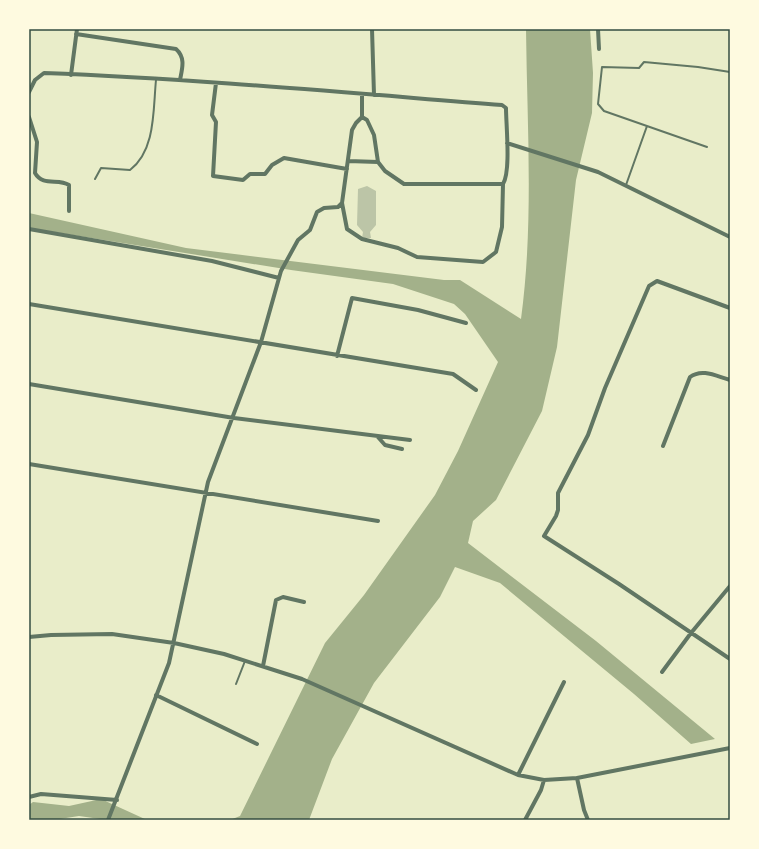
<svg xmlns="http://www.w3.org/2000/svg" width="759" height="849" viewBox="0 0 759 849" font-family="Cabin,sans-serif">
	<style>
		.water { fill: #a3b18a }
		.building { fill: #bcc5a7 }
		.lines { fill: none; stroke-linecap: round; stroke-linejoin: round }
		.service { stroke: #617663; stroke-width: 2 }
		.minor { stroke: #617663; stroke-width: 4 }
		.neatline { fill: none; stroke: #344e41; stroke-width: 1.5 }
	</style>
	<rect width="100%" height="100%" fill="#e9edc9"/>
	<path class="water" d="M 526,29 L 590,29 L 593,73 L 592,113 L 576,180 L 557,347 L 542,411 L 496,500 L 473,521 L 468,543 L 596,641 L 715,739 L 691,744 L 634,694 L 500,583 L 455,567 L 440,597 L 374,683 L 332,759 L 309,820 L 230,820 L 240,816 L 325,643 L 364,595 L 435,495 L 458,451 L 498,362 L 465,314 L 454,304 L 393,284 L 291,270 L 29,228 L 29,213 L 186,248 L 444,280 L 460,280 L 521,319 C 534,223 527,125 526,29 Z
		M 101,799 L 147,820 L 107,820 L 79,816 L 53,820 L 29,820 L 29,805 L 33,802 L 69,806 Z"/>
	<path class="building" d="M 367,186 L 376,191 L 376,225 L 370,232 L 371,238 L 362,238 L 363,232 L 357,225 L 358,189 Z"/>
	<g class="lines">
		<path class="service" d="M 707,147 L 604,111 L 598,104 L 602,67 L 639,68 L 644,62 L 698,67 L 730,72
			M 95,179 L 101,168 L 130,170 C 156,150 153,109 156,80
			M 626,185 L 647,126
			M 236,684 L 245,661"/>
		<path class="minor" d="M 372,29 L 374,95
			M 598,29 L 599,49
			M 76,34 L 176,49 C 186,58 182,69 180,80
			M 71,75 L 77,29
			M 216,83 L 212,115 L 216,122 L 213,176 L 243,180 L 250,174 L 265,174 L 272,165 L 284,158 L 347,169
			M 29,92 L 35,80 L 44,73 C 197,79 350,93 502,105 L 506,108 C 506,125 511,171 503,184 L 404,184 L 385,171 L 378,162 L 374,135 L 367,120 L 362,117 L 362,94
			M 29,117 L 37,142 L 35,173 C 43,187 58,178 69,185 L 69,211
			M 507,143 L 598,172 L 730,237
			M 348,161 L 378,162
			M 342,203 L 347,229 L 362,239 L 398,248 L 417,257 L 483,262 L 496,252 L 502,227 L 503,184
			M 29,229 L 212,261 L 279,278
			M 29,304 L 453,374 L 476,390
			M 730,308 L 657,281 L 649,286 L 605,388 L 588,435 L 558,493 L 558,510 L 556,516 L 544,536 L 619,584 L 730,659
			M 337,356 L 352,298 L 418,310 L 466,323
			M 29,384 L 234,418 L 410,440
			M 377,436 L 385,445 L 402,449
			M 663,446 L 690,377 C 702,368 716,376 730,380
			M 29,464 L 378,521
			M 29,637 L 51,635 L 112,634 L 174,643 L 224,654 L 302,679 L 518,775 L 544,780 L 577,778 L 730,748
			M 263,666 L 276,600 L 283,597 L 304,602
			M 662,672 L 691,633 L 730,586
			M 156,695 L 257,744
			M 518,775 L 564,682
			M 577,778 L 584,810 L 588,820
			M 29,797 L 41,794 L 117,800
			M 108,820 L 169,663 L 208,482 L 261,342 L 281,271 L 298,240 L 310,230 L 317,212 L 324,208 L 338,207 L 342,203 L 352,130 L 356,123 L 362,117
			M 525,820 L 541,790 L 544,780"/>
	</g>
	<rect width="759" height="849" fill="none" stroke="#fefae0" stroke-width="60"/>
	<rect x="30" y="30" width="699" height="789" class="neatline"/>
</svg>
